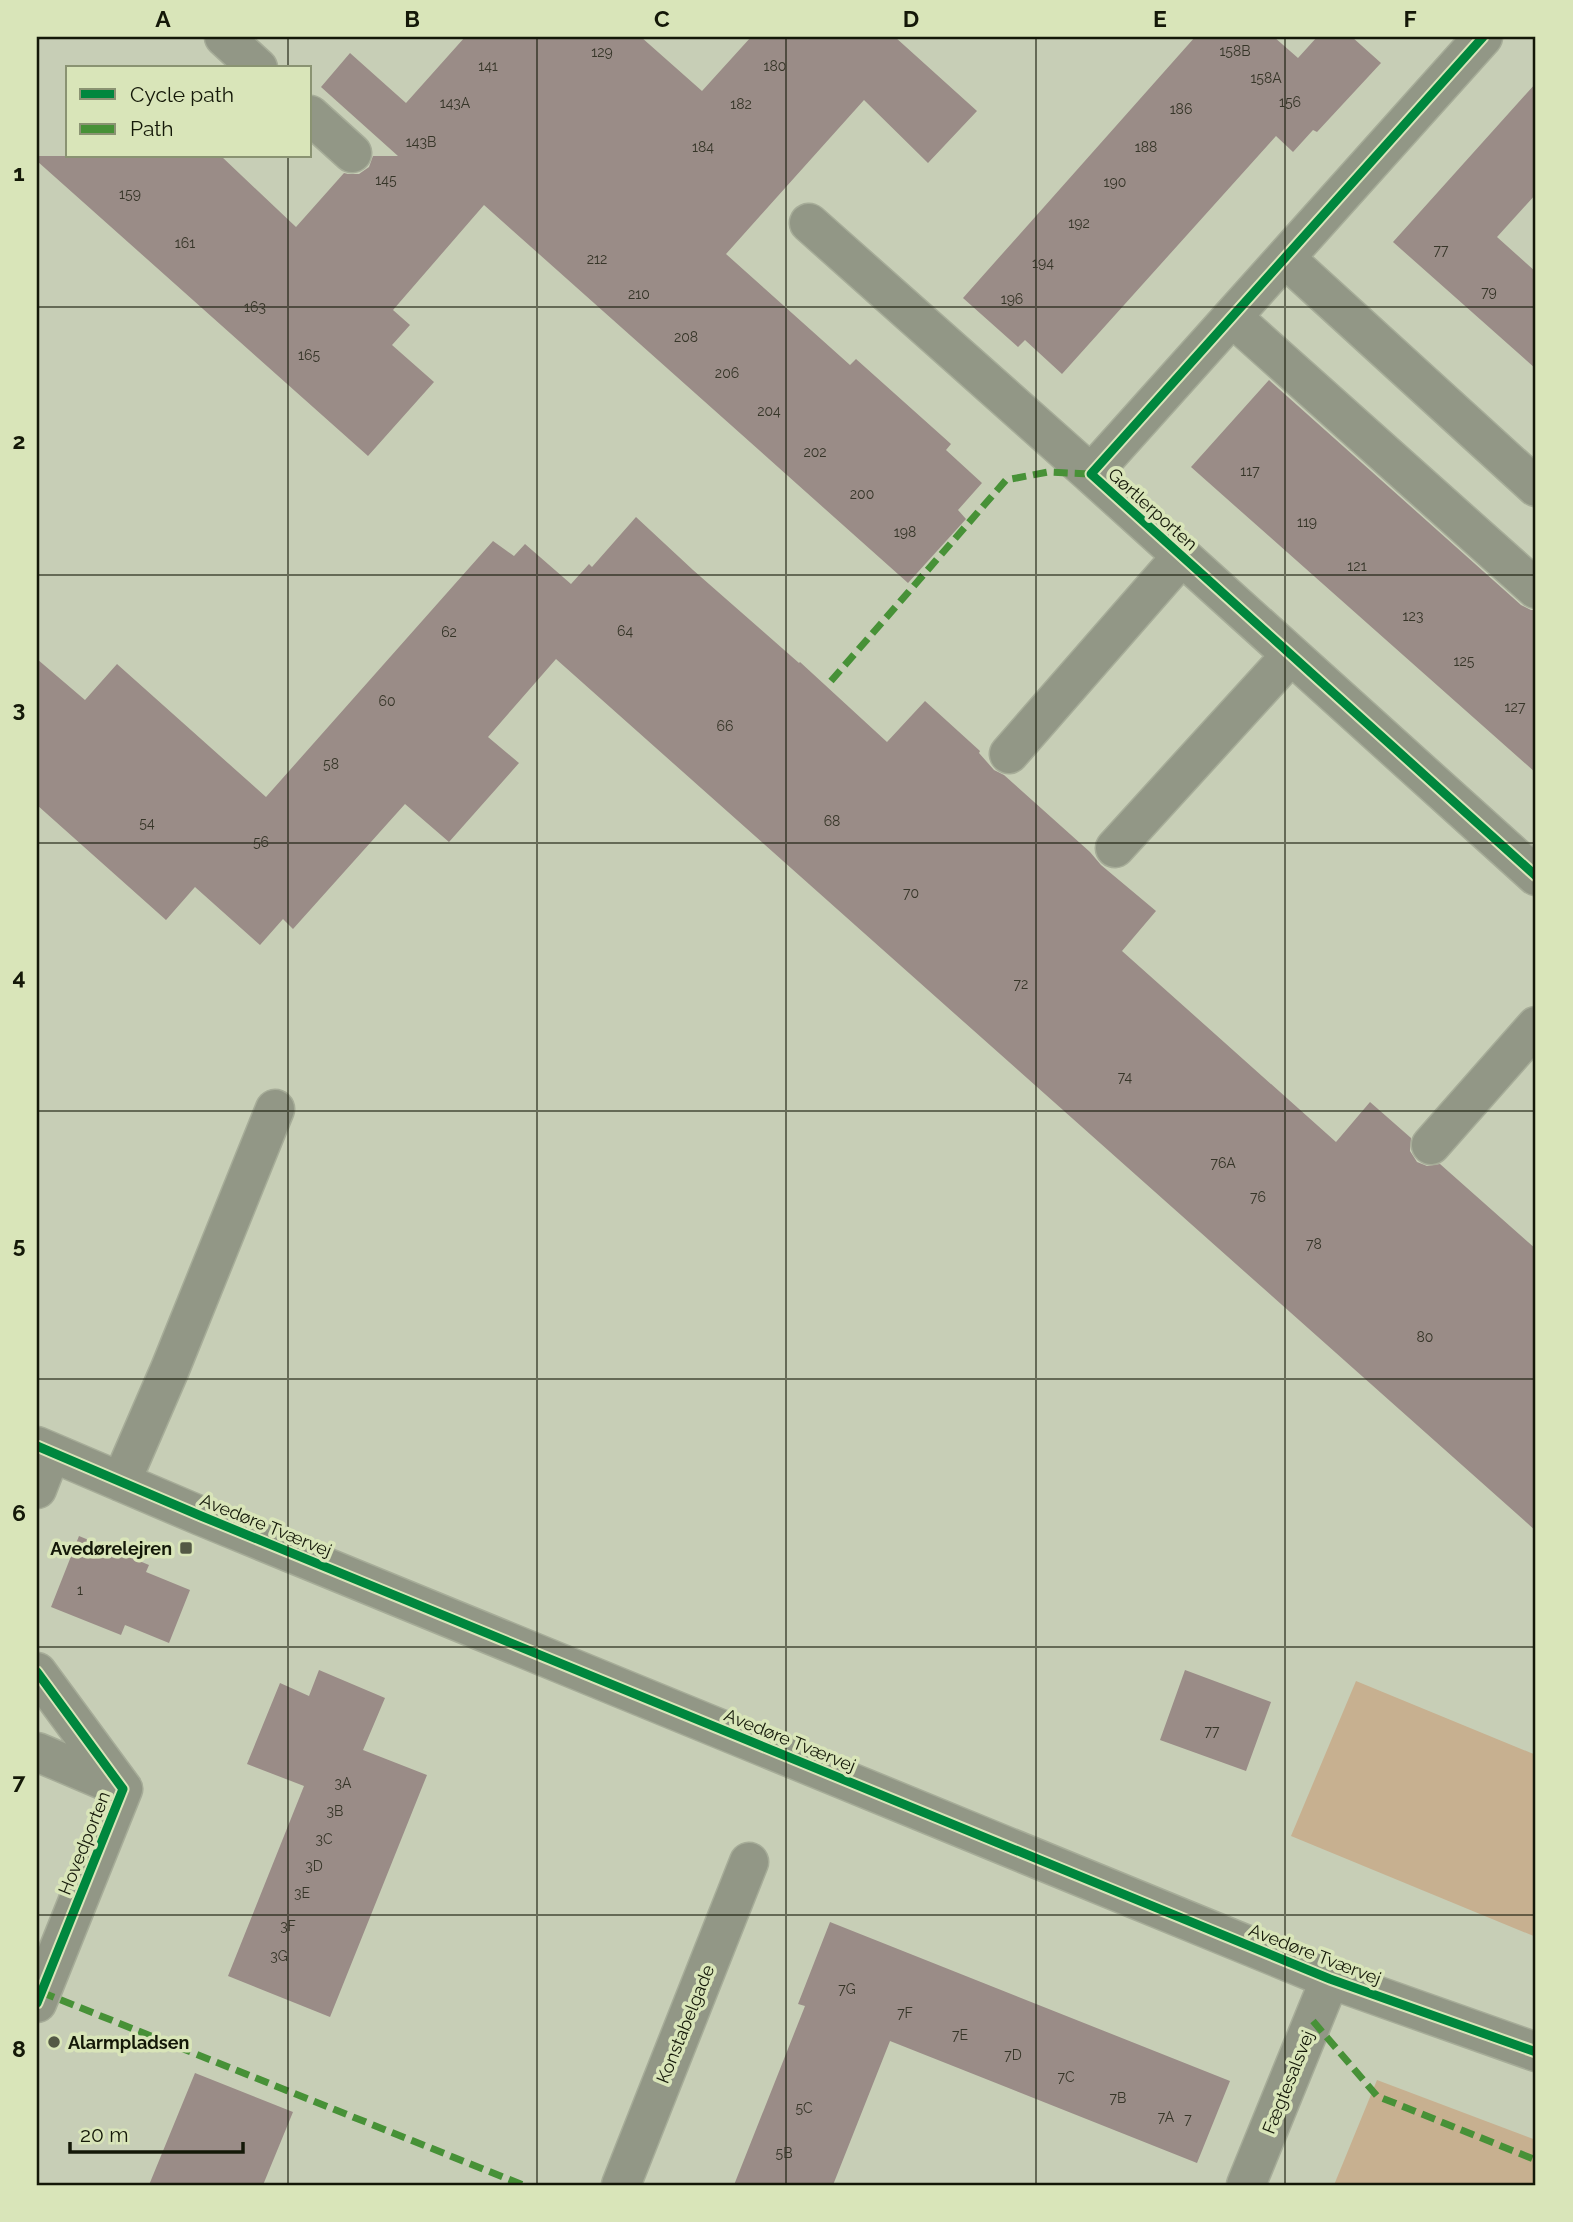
<svg xmlns="http://www.w3.org/2000/svg" width="1573" height="2222" viewBox="0 0 1573 2222" font-family="Raleway,sans-serif">
	<style>
		.green { fill: #c7b090 }
		.building { fill: #9a8c87 }
		.lines { fill: none; stroke-linecap: round; stroke-linejoin: round }
		.minor-casing { stroke: #a6ac98; stroke-width: 41 }
		.minor { stroke: #929786; stroke-width: 38 }
		.quiet { stroke: #479137; stroke-width: 7; stroke-dasharray: 14 7; stroke-linecap: butt }
		.cycleway-casing { stroke: #d9e5b9; stroke-width: 13 }
		.cycleway { stroke: #00873e; stroke-width: 9 }
		.grid { fill: none; stroke: #141808; stroke-width: 2; stroke-opacity: 0.55 }
		.poi-dot { fill: #535845; stroke: #d9e5b9; stroke-width: 2.5 }
		.labels { text-anchor: middle; dominant-baseline: central; stroke-width: 7; stroke-linejoin: round; paint-order: stroke }
		.number-label { font-size: 14px; fill: #363528 }
		.street-label { font-size: 18px; fill: #141808; stroke: #d9e5b9 }
		.poi-label { font-size: 18px; font-weight: bold; fill: #141808; stroke: #d9e5b9; text-anchor: end }
		.neatline { fill: none; stroke: #141808; stroke-width: 2.5 }
		.grid-label { font-size: 23px; text-anchor: middle; font-weight: bold; fill: #141808 }
	</style>
	<rect width="100%" height="100%" fill="#c7ceb6"/>
	<path class="green" d="M 1356,1681 L 1536,1755 L 1536,1937 L 1291,1836 Z
		M 1377,2080 L 1536,2140 L 1536,2185 L 1334,2185 Z"/>
	<path class="building" d="M 465,37 L 641,37 L 702,91 L 751,37 L 895,37 L 977,111 L 928,163 L 864,100 L 726,254 L 850,365 L 856,359 L 951,444 L 946,450 L 982,483 L 958,510 L 966,519 L 908,583 L 484,205 L 393,310 L 410,325 L 392,345 L 434,382 L 368,456 L 37,161 L 37,156 L 221,156 L 296,227 L 344,173 L 348,174 L 359,174 L 369,167 L 373,156 L 398,156 L 321,87 L 350,53 L 406,103 Z
		M 1195,37 L 1274,37 L 1298,58 L 1317,37 L 1352,37 L 1381,63 L 1317,132 L 1313,130 L 1293,152 L 1276,136 L 1062,374 L 1025,340 L 1018,347 L 963,298 Z
		M 1536,83 L 1536,194 L 1497,237 L 1536,272 L 1536,369 L 1393,242 Z
		M 1269,380 L 1521,605 L 1531,610 L 1536,610 L 1536,773 L 1191,467 Z
		M 636,517 L 693,570 L 799,663 L 800,662 L 887,742 L 925,701 L 980,751 L 979,753 L 994,770 L 1004,775 L 1090,852 L 1101,865 L 1156,911 L 1122,951 L 1336,1142 L 1370,1102 L 1411,1138 L 1410,1151 L 1417,1162 L 1427,1166 L 1440,1164 L 1536,1249 L 1536,1531 L 556,659 L 488,737 L 519,763 L 449,842 L 405,804 L 293,929 L 283,919 L 260,945 L 195,887 L 166,920 L 37,805 L 37,659 L 85,700 L 117,664 L 266,797 L 493,541 L 514,556 L 525,544 L 571,584 L 589,564 L 592,567 Z
		M 79,1536 L 149,1565 L 146,1572 L 190,1590 L 169,1643 L 125,1625 L 121,1635 L 51,1607 Z
		M 319,1670 L 385,1698 L 363,1750 L 427,1775 L 330,2017 L 228,1976 L 304,1786 L 247,1764 L 280,1683 L 309,1696 Z
		M 1185,1670 L 1271,1702 L 1246,1771 L 1160,1740 Z
		M 830,1922 L 1230,2081 L 1197,2163 L 890,2041 L 833,2185 L 734,2185 L 805,2006 L 798,2004 Z
		M 195,2073 L 293,2112 L 263,2185 L 149,2185 Z"/>
	<g class="lines">
		<defs>
			<path id="minor" d="M 224,37 L 258,68
				M 1483,37 L 1091,474 L 1536,876
				M 310,115 L 352,153
				M 809,223 L 1091,474
				M 1285,258 L 1536,487
				M 1232,317 L 1536,589
				M 1009,754 L 1182,556
				M 1115,848 L 1291,655
				M 1431,1145 L 1536,1026
				M 37,1446 L 201,1516 L 1330,1979 L 1536,2052
				M 121,1482 L 170,1369 L 275,1109
				M 37,1489 L 51,1453
				M 37,1672 L 123,1789 L 37,2003
				M 37,1752 L 122,1788
				M 621,2185 L 749,1862
				M 1246,2185 L 1330,1979"/>
		</defs>
		<use href="#minor" class="minor-casing"/>
		<use href="#minor" class="minor"/>
		<path class="quiet" d="M 831,681 L 1006,480 L 1048,472 L 1091,474
			M 41,1992 L 523,2185
			M 1313,2021 L 1377,2096 L 1536,2160"/>
		<defs>
			<path id="cycleway" d="M 1483,37 L 1091,474 L 1536,876
				M 37,1446 L 201,1516 L 1330,1979 L 1536,2052
				M 37,1672 L 123,1789 L 37,2003"/>
		</defs>
		<use href="#cycleway" class="cycleway-casing"/>
		<use href="#cycleway" class="cycleway"/>
	</g>
	<path class="grid" d="M 288,37 L 288,68M 537,37 L 537,2185M 786,37 L 786,2185M 1036,37 L 1036,2185M 1285,37 L 1285,2185M 288,156 L 288,2185M 37,307 L 1536,307M 37,575 L 1536,575M 37,843 L 1536,843M 37,1111 L 1536,1111M 37,1379 L 1536,1379M 37,1647 L 1536,1647M 37,1915 L 1536,1915"/>
	<g class="poi-dot">
		<rect x="179" y="1541" width="14" height="14" rx="3.5"/>
		<circle cx="54" cy="2042" r="7"/>
	</g>
	<g class="labels">
		<g class="number-label">
			<text x="1235" y="51">158B</text>
			<text x="602" y="52">129</text>
			<text x="488" y="66">141</text>
			<text x="775" y="66">180</text>
			<text x="1266" y="78">158A</text>
			<text x="1290" y="102">156</text>
			<text x="455" y="103">143A</text>
			<text x="741" y="104">182</text>
			<text x="1181" y="109">186</text>
			<text x="421" y="142">143B</text>
			<text x="703" y="147">184</text>
			<text x="1146" y="147">188</text>
			<text x="386" y="180">145</text>
			<text x="1115" y="182">190</text>
			<text x="130" y="194">159</text>
			<text x="1079" y="223">192</text>
			<text x="185" y="243">161</text>
			<text x="1441" y="250">77</text>
			<text x="597" y="259">212</text>
			<text x="1043" y="263">194</text>
			<text x="1489" y="292">79</text>
			<text x="639" y="294">210</text>
			<text x="1012" y="299">196</text>
			<text x="255" y="307">163</text>
			<text x="686" y="337">208</text>
			<text x="309" y="355">165</text>
			<text x="727" y="373">206</text>
			<text x="769" y="411">204</text>
			<text x="815" y="452">202</text>
			<text x="1250" y="471">117</text>
			<text x="862" y="494">200</text>
			<text x="1307" y="522">119</text>
			<text x="905" y="532">198</text>
			<text x="1357" y="566">121</text>
			<text x="1413" y="616">123</text>
			<text x="625" y="631">64</text>
			<text x="449" y="632">62</text>
			<text x="1464" y="661">125</text>
			<text x="387" y="701">60</text>
			<text x="1515" y="707">127</text>
			<text x="725" y="726">66</text>
			<text x="331" y="764">58</text>
			<text x="832" y="821">68</text>
			<text x="147" y="823">54</text>
			<text x="261" y="842">56</text>
			<text x="911" y="893">70</text>
			<text x="1021" y="984">72</text>
			<text x="1125" y="1077">74</text>
			<text x="1223" y="1163">76A</text>
			<text x="1258" y="1197">76</text>
			<text x="1314" y="1244">78</text>
			<text x="1425" y="1337">80</text>
			<text x="80" y="1590">1</text>
			<text x="1212" y="1731">77</text>
			<text x="343" y="1783">3A</text>
			<text x="335" y="1811">3B</text>
			<text x="324" y="1839">3C</text>
			<text x="314" y="1866">3D</text>
			<text x="302" y="1893">3E</text>
			<text x="288" y="1926">3F</text>
			<text x="279" y="1956">3G</text>
			<text x="847" y="1989">7G</text>
			<text x="905" y="2013">7F</text>
			<text x="960" y="2035">7E</text>
			<text x="1013" y="2055">7D</text>
			<text x="1066" y="2077">7C</text>
			<text x="1118" y="2098">7B</text>
			<text x="804" y="2108">5C</text>
			<text x="1166" y="2117">7A</text>
			<text x="1188" y="2119">7</text>
			<text x="784" y="2153">5B</text>
		</g>
		<g class="street-label">
			<text transform="translate(1153 509) rotate(42)">Gørtlerporten</text>
			<text transform="translate(266 1525) rotate(22)">Avedøre Tværvej</text>
			<text transform="translate(790 1740) rotate(22)">Avedøre Tværvej</text>
			<text transform="translate(84 1843) rotate(-68)">Hovedporten</text>
			<text transform="translate(1315 1954) rotate(21)">Avedøre Tværvej</text>
			<text transform="translate(685 2024) rotate(-68)">Konstabelgade</text>
			<text transform="translate(1288 2082) rotate(-68)">Fægtesalsvej</text>
		</g>
		<g class="poi-label">
			<text x="172" y="1548">Avedørelejren</text>
			<text x="68" y="2042" text-anchor="start">Alarmpladsen</text>
		</g>
	</g>
	<rect width="1573" height="2222" fill="none" stroke="#d9e5b9" stroke-width="77"/>
	<rect x="66" y="66" width="245" height="91" fill="#d9e5b9" stroke="#8a9372" stroke-width="2"/>
	<rect x="80" y="89" width="35" height="10" fill="#00873e" stroke="#8a9372" stroke-width="2"/>
	<text x="130" y="102" font-size="21" fill="#141808">Cycle path</text>
	<rect x="80" y="124" width="35" height="10" fill="#479137" stroke="#8a9372" stroke-width="2"/>
	<text x="130" y="136" font-size="21" fill="#141808">Path</text>
	<path d="M70 2142v10h173v-10" fill="none" stroke="#141808" stroke-width="3.5"/>
	<text x="80" y="2142" font-size="21" fill="#141808" stroke="#d9e5b9" stroke-width="5" paint-order="stroke">20 m</text>
	<rect x="38" y="38" width="1496" height="2146" class="neatline"/>
	<g class="grid-label">
		<text x="163" y="27">A</text>
		<text x="412" y="27">B</text>
		<text x="662" y="27">C</text>
		<text x="911" y="27">D</text>
		<text x="1160" y="27">E</text>
		<text x="1410" y="27">F</text>
		<text x="19" y="181">1</text>
		<text x="19" y="449">2</text>
		<text x="19" y="717">3</text>
		<text x="19" y="985">4</text>
		<text x="19" y="1253">5</text>
		<text x="19" y="1521">6</text>
		<text x="19" y="1789">7</text>
		<text x="19" y="2057">8</text>
	</g>
</svg>
